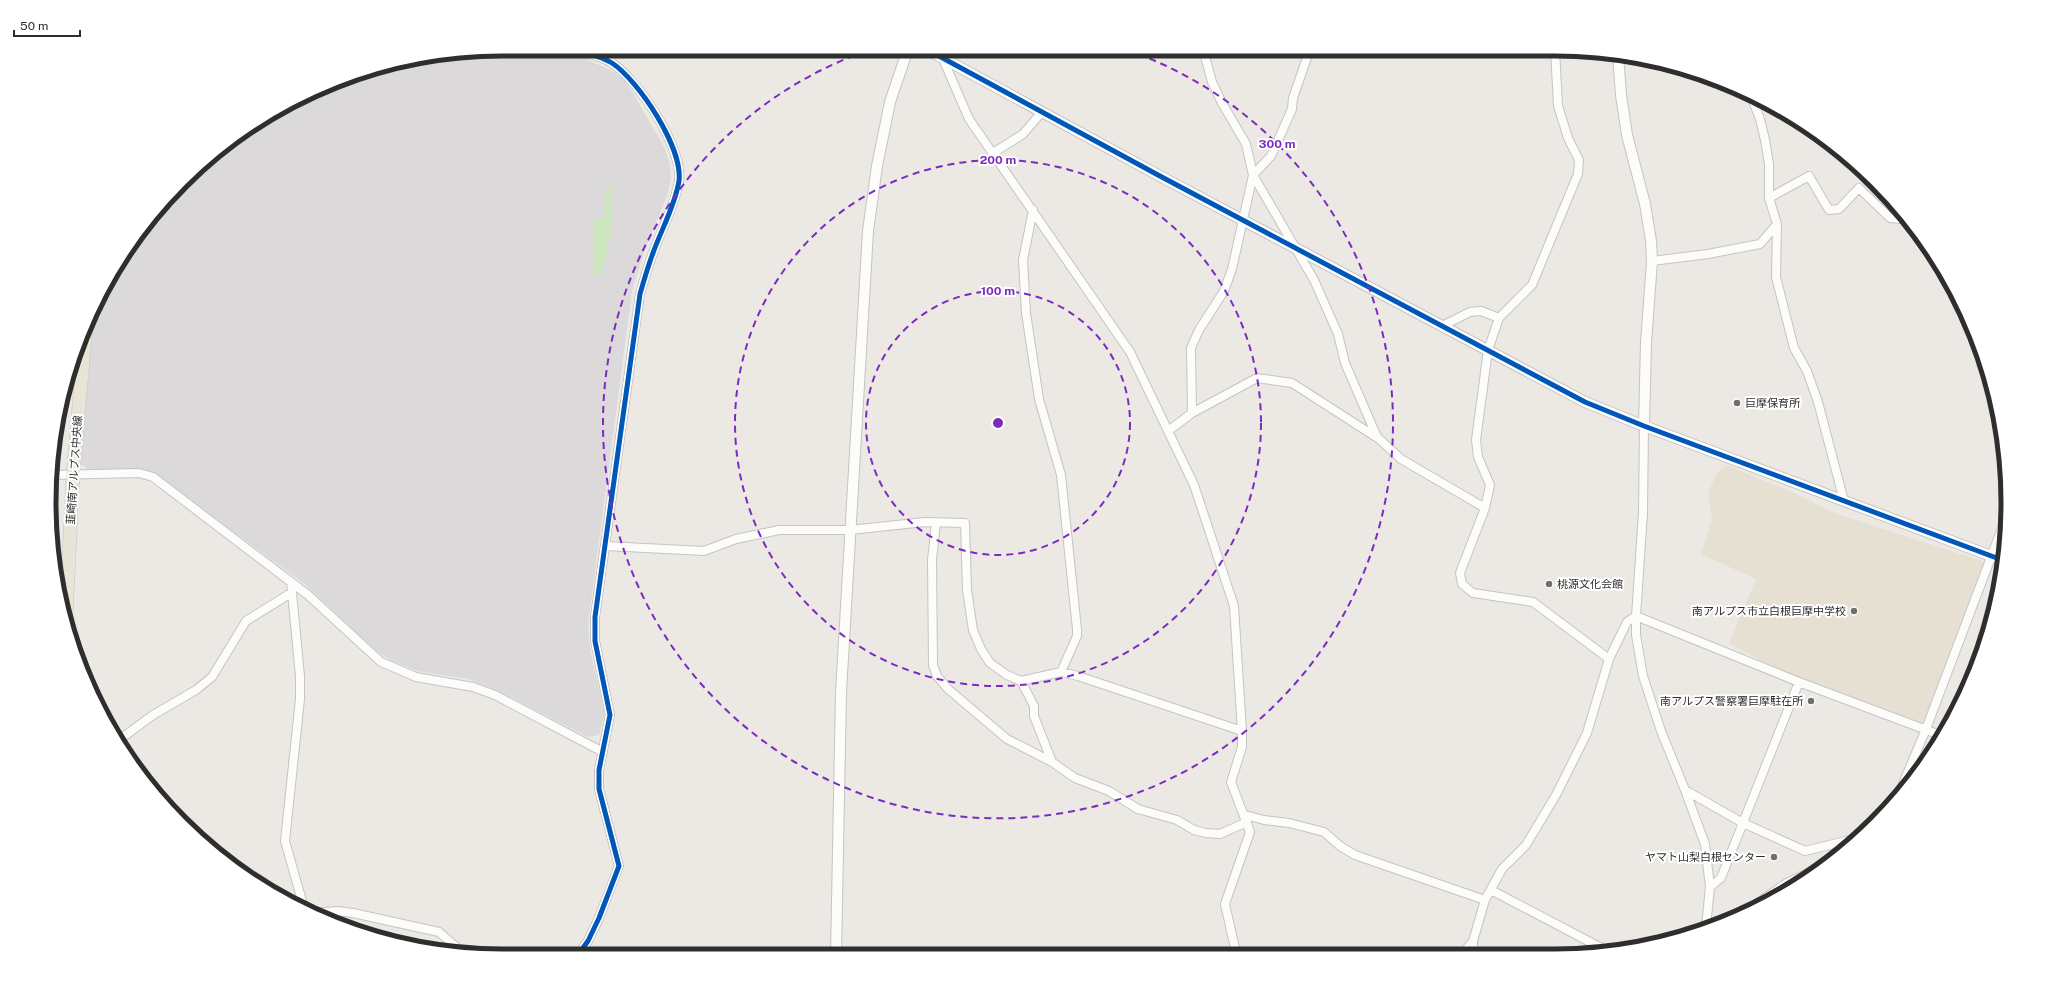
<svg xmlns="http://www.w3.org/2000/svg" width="2057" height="1005" viewBox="0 0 2057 1005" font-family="'Public Sans','Noto Sans JP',sans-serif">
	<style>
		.industrial { fill: #dcd9db }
		.education { fill: #e6e0d3 }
		.green { fill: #cee6be }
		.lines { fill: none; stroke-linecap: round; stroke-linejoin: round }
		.minor-casing { stroke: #c5c4c5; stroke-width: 10 }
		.tertiary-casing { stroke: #c5c4c5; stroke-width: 12 }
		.primary-casing { stroke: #c6c5c4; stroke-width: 14 }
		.minor { stroke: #fcfcfb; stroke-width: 8 }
		.tertiary { stroke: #fcfcfb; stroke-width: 10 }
		.primary { stroke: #e8e4d6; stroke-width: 13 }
		.cycleway-casing { stroke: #fff; stroke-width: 8 }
		.cycleway { stroke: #0057b8; stroke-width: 5 }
		.ring { fill: none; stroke: #7b2cbf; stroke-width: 2; stroke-dasharray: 7 5 }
		.poi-dot { fill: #706f6e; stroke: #fff; stroke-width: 1.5 }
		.labels { text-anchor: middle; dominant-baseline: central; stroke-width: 4; stroke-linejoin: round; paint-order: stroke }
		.poi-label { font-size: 11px; fill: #2e2e2e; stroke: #fff; text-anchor: end }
		.street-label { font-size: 11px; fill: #2e2e2e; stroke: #fff }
		.rim { fill: none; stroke: #2e2e2e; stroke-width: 5 }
		.centre { fill: #7b2cbf; stroke: #fff; stroke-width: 2 }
		.ring-label { font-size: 12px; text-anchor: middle; font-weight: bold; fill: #7b2cbf; stroke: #fff; stroke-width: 4; stroke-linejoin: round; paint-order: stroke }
	</style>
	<rect width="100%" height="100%" fill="#ece8e4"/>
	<path class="industrial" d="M 503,49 L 557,54 L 585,59 L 611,70 L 623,79 L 633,93 L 665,149 L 670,164 L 671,179 L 667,196 L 645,249 L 632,291 L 588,625 L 590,650 L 605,714 L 599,735 L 588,737 L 497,690 L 468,679 L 417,671 L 392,661 L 374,649 L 306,585 L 155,474 L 136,469 L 88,469 L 81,464 L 91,313 L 110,276 L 161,204 L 226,143 L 276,110 L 357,73 L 414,58 Z"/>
	<path class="education" d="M 1726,465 L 1785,489 L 1835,513 L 1985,562 L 1923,723 L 1770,666 L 1729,643 L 1756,579 L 1701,554 L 1712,519 L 1708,493 L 1717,473 Z"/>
	<path class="green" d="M 606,185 L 610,185 C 614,217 611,247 600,276 L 594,276 L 594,219 L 603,219 Z"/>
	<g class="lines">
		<defs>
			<path id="minor" d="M 556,49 C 573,51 596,53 612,63 C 639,81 683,148 679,181 C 675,206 661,230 653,253 C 648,266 644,280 640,294 L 595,617 L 595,641 L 610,715 L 599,770 L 599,789 L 619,866 L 599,918 L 588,941 L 577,956
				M 1203,49 L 1212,82 L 1222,103 L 1246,144 L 1253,175 L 1314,280 L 1338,334 L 1345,363 L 1377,437 L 1401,459 L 1485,508
				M 1555,49 L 1558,106 L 1568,138 L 1579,160 L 1578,174 L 1532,285 L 1499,318 L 1488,350 L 1476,440 L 1478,457 L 1490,485 L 1485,508 L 1460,573 L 1462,584 L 1473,593 L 1533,602 L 1609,659
				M 943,59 L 969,119 L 1130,352 L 1194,485 L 1234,606 L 1242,731 L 1242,747 L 1231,782 L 1250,832 L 1225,904 L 1236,953
				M 1751,96 L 1760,119 L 1765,140 L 1769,164 L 1769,198 L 1777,224 L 1776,277 L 1794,348 L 1807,371 L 1818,402 L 1844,501
				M 993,153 L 1023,134 L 1042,112
				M 1769,198 L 1809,176 L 1829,210 L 1839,209 L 1859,188 L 1890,218 L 1900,219 L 1903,216
				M 1033,210 L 1023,260 L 1026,313 L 1039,399 L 1061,475 L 1077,629 L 1077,636 L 1061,672
				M 1652,261 L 1708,254 L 1760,244 L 1777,224
				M 1442,326 L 1470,312 L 1481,311 L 1499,318
				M 1192,413 L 1191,348 L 1199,330 L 1224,291 L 1232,269 L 1253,175 L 1271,156 L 1292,109 L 1293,98 L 1310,49
				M 1644,426 L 1643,513 L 1636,616 L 1636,635 L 1643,676 L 1661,731 L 1685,790 L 1705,844 L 1710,887 L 1706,927
				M 1168,431 L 1192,413 L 1257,378 L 1292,383 L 1376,437
				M 52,475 L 139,473 L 153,477 L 308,595 L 381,662 L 416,677 L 473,687 L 495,695 L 603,752
				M 936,523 L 932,560 L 933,665 L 937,676 L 948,689 L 1007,739 L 1052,762
				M 606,546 L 704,551 L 736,539 L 779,530 L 850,530 L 925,522 L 965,523 L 967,590 L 973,630 L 981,649 L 990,663 L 1007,675 L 1021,681 L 1034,706 L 1034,716 L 1052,762 L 1075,778 L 1109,791 L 1138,809 L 1177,820 L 1194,830 L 1206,833 L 1220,834 L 1247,822
				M 291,582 L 300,676 L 300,699 L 285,841 L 304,908
				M 1636,616 L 1799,682 L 1940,735
				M 1021,681 L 1061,672 L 1078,676 L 1242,731
				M 119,740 L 153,715 L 196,690 L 212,677 L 246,621 L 291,593
				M 1685,790 L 1743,823 L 1805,851 L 1854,839
				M 1899,793 L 1926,729 L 2007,515
				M 1245,815 L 1264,820 L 1289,823 L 1324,832 L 1340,846 L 1355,855 L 1485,900
				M 1710,887 L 1721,878 L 1799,682
				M 1491,890 L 1609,952
				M 314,913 L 337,911 L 353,913 L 439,932 L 462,952
				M 1463,953 L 1473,941
				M 1473,953 L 1473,941 L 1485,900 L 1502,869 L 1526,845 L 1556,795 L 1587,733 L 1609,659 L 1627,622 L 1636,616"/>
			<path id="tertiary" d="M 926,49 L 1158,175 L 1585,402 L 1644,426 L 2002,560
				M 1618,55 L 1621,95 L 1627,135 L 1645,204 L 1651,241 L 1652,261 L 1646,343 L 1644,426
				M 1755,906 L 1787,884 L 1819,869
				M 836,955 L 841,692 L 868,231 L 877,166 L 890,102 L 908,49"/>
			<path id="primary" d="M 66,616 L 73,474 L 86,325"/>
		</defs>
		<use href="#minor" class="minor-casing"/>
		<use href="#tertiary" class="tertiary-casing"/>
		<use href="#primary" class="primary-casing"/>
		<use href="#minor" class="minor"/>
		<use href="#tertiary" class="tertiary"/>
		<use href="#primary" class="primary"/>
		<defs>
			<path id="cycleway" d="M 556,49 C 573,51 596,53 612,63 C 639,81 683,148 679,181 C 675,206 661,230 653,253 C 648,266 644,280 640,294 L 595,617 L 595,641 L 610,715 L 599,770 L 599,789 L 619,866 L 599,918 L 588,941 L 577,956
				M 926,49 L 1158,175 L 1585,402 L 1644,426 L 2002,560"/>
		</defs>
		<use href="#cycleway" class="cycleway-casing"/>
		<use href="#cycleway" class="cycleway"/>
	</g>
	<g class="ring">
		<circle cx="998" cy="423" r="132"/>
		<circle cx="998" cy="423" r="263"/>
		<path d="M1127 50A395 395 0 1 1 869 50"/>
	</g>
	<g class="poi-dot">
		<circle cx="1737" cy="403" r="4"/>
		<circle cx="1549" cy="584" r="4"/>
		<circle cx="1854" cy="611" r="4"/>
		<circle cx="1811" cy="701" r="4"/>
		<circle cx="1774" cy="857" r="4"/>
	</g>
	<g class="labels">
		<g class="poi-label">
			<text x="1745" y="403" text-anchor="start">巨摩保育所</text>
			<text x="1557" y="584" text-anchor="start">桃源文化会館</text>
			<text x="1846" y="611">南アルプス市立白根巨摩中学校</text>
			<text x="1803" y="701">南アルプス警察署巨摩駐在所</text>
			<text x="1766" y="857">ヤマト山梨白根センター</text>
		</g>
		<g class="street-label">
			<text transform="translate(74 470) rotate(-86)">韮崎南アルプス中央線</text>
		</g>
	</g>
	<path d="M0 0H2057V1005H0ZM502 56H1555A446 446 0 0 1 2001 502V503A446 446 0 0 1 1555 949H502A446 446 0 0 1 56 503V502A446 446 0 0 1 502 56Z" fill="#fff" fill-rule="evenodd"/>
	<path class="rim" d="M502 56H1555A446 446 0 0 1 2001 502V503A446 446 0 0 1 1555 949H502A446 446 0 0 1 56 503V502A446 446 0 0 1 502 56Z"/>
	<circle cx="998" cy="423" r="6" class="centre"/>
	<g class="ring-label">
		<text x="1277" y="148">300 m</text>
		<text x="998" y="164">200 m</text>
		<text x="998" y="295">100 m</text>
	</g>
	<path d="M14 30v6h66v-6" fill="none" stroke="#2e2e2e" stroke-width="2"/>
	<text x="20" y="30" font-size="12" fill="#2e2e2e" stroke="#ffffff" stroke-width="3" paint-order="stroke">50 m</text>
</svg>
